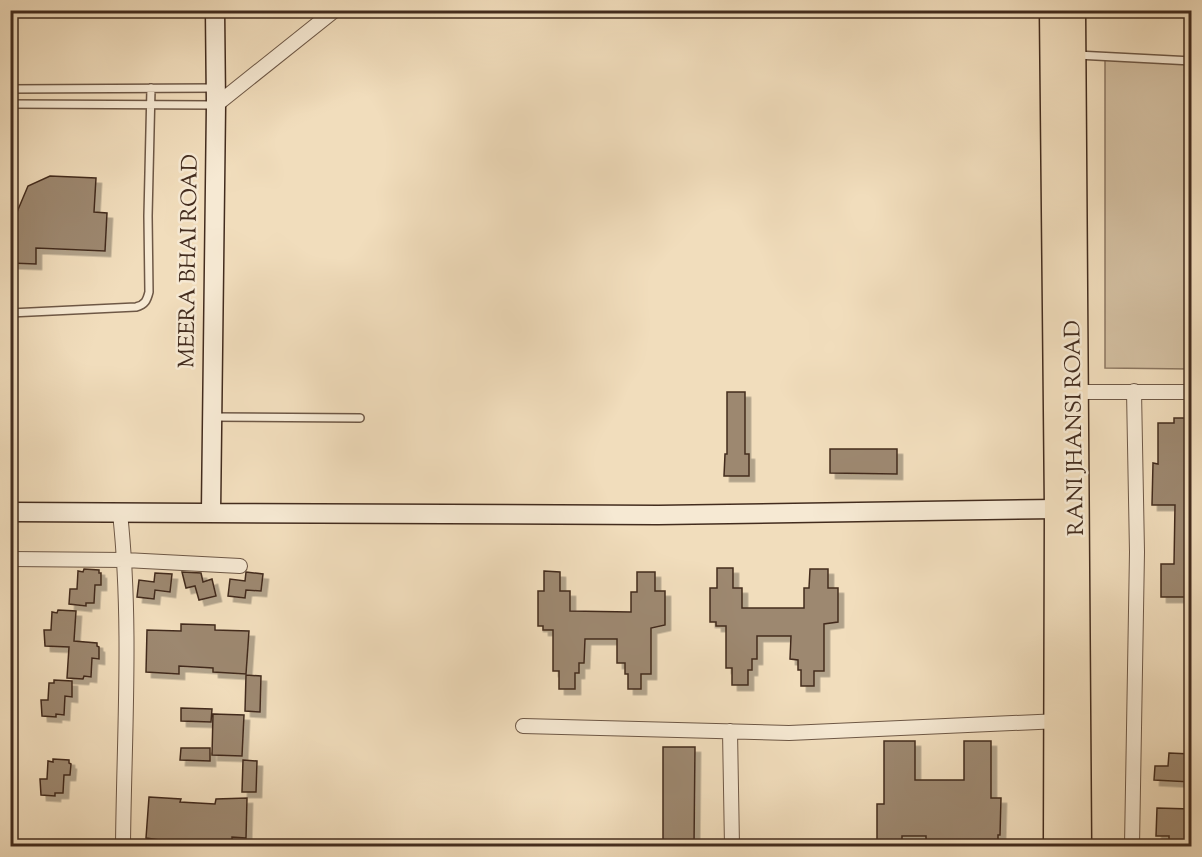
<svg xmlns="http://www.w3.org/2000/svg" width="1202" height="857" viewBox="0 0 1202 857" font-family="'Sorts Mill Goudy',serif">
	<style>
		.green { fill: #d3bfa1; stroke: #8b7660; stroke-width: 1.5 }
		.building { fill: #9d8870; stroke: #432c1e; stroke-width: 1.5; filter: url(#shadow) }
		.lines { fill: none; stroke-linecap: round; stroke-linejoin: round }
		.lane-casing { stroke: #6e5846; stroke-width: 10 }
		.street-casing { stroke: #6e5846; stroke-width: 16 }
		.secondary-casing { stroke: #432c1e; stroke-width: 21 }
		.highway-casing { stroke: #432c1e; stroke-width: 27 }
		.lane { stroke: #f6e9d3; stroke-width: 7 }
		.street { stroke: #f6e9d3; stroke-width: 14 }
		.secondary { stroke: #f6e9d3; stroke-width: 18 }
		.highway { stroke: #f1ddbc; stroke-width: 24 }
		.labels { text-anchor: middle; dominant-baseline: central; stroke-width: 5; stroke-linejoin: round; paint-order: stroke }
		.street-label { font-size: 22px; fill: #432c1e; stroke: #f6e9d3 }
	</style>
	<defs>
		<filter id="shadow"><feDropShadow dx="5.5" dy="5.5" stdDeviation="0" flood-color="#0004"/></filter>
	</defs>
	<rect width="100%" height="100%" fill="#f1ddbc"/>
	<filter id="stains"><feTurbulence type="fractalNoise" baseFrequency=".00333" numOctaves="4"/><feColorMatrix values="0 0 0 0 .2 0 0 0 0 .09 0 0 0 0 .02 0 0 0 .5 -.17"/></filter>
	<radialGradient id="worn" r=".72"><stop offset=".6" stop-color="#630" stop-opacity="0"/><stop offset="1" stop-color="#630" stop-opacity=".3"/></radialGradient>
	<path class="green" d="M 1105,57 L 1191,61 L 1191,369 L 1105,368 Z"/>
	<path class="building" d="M 50,176 L 96,178 L 94,212 L 107,213 L 105,251 L 36,248 L 36,264 L 10,263 L 10,212 L 17,212 L 28,186 Z
		M 727,392 L 745,392 L 745,454 L 749,454 L 749,476 L 724,476 L 725,454 L 727,454 Z
		M 1174,418 L 1189,418 L 1188,422 L 1191,422 L 1191,597 L 1161,597 L 1161,564 L 1174,564 L 1175,505 L 1152,505 L 1153,463 L 1158,464 L 1158,423 L 1174,423 Z
		M 830,449 L 897,449 L 897,474 L 830,473 Z
		M 717,568 L 733,568 L 733,588 L 742,588 L 742,608 L 804,608 L 804,588 L 809,588 L 810,569 L 828,569 L 828,588 L 838,588 L 838,622 L 824,624 L 824,671 L 814,671 L 814,686 L 801,686 L 801,670 L 798,670 L 798,660 L 790,659 L 791,636 L 757,636 L 757,659 L 752,659 L 752,670 L 748,670 L 748,685 L 732,685 L 732,668 L 726,668 L 726,626 L 716,626 L 716,622 L 710,622 L 710,588 L 717,588 Z
		M 84,569 L 99,570 L 99,573 L 101,573 L 101,585 L 95,585 L 94,603 L 86,603 L 86,606 L 69,604 L 70,589 L 77,589 L 78,571 L 83,572 Z
		M 544,571 L 560,572 L 560,591 L 570,591 L 570,611 L 631,612 L 631,592 L 637,592 L 637,572 L 655,572 L 655,591 L 665,591 L 665,625 L 651,628 L 651,674 L 641,674 L 641,689 L 628,689 L 628,674 L 625,674 L 625,663 L 617,663 L 617,639 L 585,639 L 584,663 L 579,663 L 579,673 L 575,673 L 575,689 L 559,689 L 559,671 L 553,671 L 553,630 L 543,630 L 543,626 L 538,626 L 538,591 L 544,591 Z
		M 182,572 L 201,573 L 203,582 L 212,579 L 216,596 L 199,600 L 195,586 L 186,588 Z
		M 246,572 L 263,574 L 261,591 L 246,590 L 245,598 L 228,596 L 230,579 L 245,581 Z
		M 155,573 L 172,574 L 170,592 L 155,590 L 154,599 L 137,597 L 139,580 L 154,582 Z
		M 58,610 L 76,611 L 74,641 L 97,643 L 97,646 L 99,647 L 99,659 L 92,658 L 91,677 L 84,676 L 83,679 L 67,678 L 69,647 L 45,646 L 44,630 L 51,630 L 52,612 L 57,613 Z
		M 181,624 L 215,625 L 215,630 L 249,631 L 246,674 L 213,672 L 213,668 L 179,666 L 179,674 L 146,672 L 147,630 L 181,631 Z
		M 246,675 L 261,676 L 260,712 L 245,711 Z
		M 54,680 L 72,681 L 72,697 L 65,696 L 64,715 L 56,714 L 56,717 L 42,716 L 41,700 L 48,700 L 49,683 L 54,683 Z
		M 181,708 L 212,709 L 211,722 L 181,721 Z
		M 213,714 L 244,715 L 242,756 L 212,755 Z
		M 884,741 L 915,741 L 915,780 L 964,780 L 964,741 L 991,741 L 991,798 L 1001,798 L 1000,835 L 998,835 L 998,846 L 926,846 L 926,836 L 902,836 L 902,846 L 877,846 L 877,804 L 884,804 Z
		M 663,747 L 695,747 L 694,846 L 663,846 Z
		M 181,748 L 210,748 L 210,761 L 180,760 Z
		M 1169,753 L 1191,754 L 1191,782 L 1154,780 L 1155,766 L 1168,766 Z
		M 53,759 L 69,760 L 69,763 L 71,764 L 70,775 L 64,775 L 63,793 L 55,793 L 55,796 L 41,795 L 40,779 L 47,779 L 48,761 L 53,762 Z
		M 243,760 L 257,761 L 256,792 L 242,792 Z
		M 149,797 L 181,799 L 180,802 L 215,804 L 216,799 L 247,798 L 246,838 L 232,837 L 232,841 L 212,840 L 212,845 L 180,843 L 146,838 Z
		M 1157,808 L 1191,809 L 1191,846 L 1169,846 L 1169,836 L 1156,836 Z"/>
	<g class="lines">
		<defs>
			<path id="lane" d="M 1077,55 L 1192,61
				M 10,89 L 215,88
				M 10,104 L 213,105
				M 10,161 L 12,171 L 10,176
				M 10,313 L 136,307 C 145,305 147,300 149,292 L 148,216 L 151,88
				M 212,417 L 360,418"/>
			<path id="street" d="M 216,105 L 335,10
				M 1076,392 L 1192,392
				M 120,513 C 132,624 124,735 123,846
				M 10,559 L 125,560 L 240,566
				M 523,726 L 789,733 L 1060,721
				M 730,731 L 732,846
				M 1132,846 L 1137,552 L 1134,391"/>
			<path id="secondary" d="M 10,512 L 658,515 L 1057,509
				M 211,512 L 216,105 L 215,10"/>
			<path id="highway" d="M 1052,10 L 1057,509 L 1056,846
				M 1073,10 L 1079,846"/>
		</defs>
		<use href="#lane" class="lane-casing"/>
		<use href="#street" class="street-casing"/>
		<use href="#secondary" class="secondary-casing"/>
		<use href="#highway" class="highway-casing"/>
		<use href="#lane" class="lane"/>
		<use href="#street" class="street"/>
		<use href="#secondary" class="secondary"/>
		<use href="#highway" class="highway"/>
	</g>
	<g class="labels">
		<g class="street-label">
			<text transform="translate(190 261) rotate(-89)">MEERA BHAI ROAD</text>
			<text transform="translate(1076 428) rotate(-91)">RANI JHANSI ROAD</text>
		</g>
	</g>
	<rect width="1202" height="857" fill="none" stroke="#f1ddbc" stroke-width="36"/>
	<rect x="12" y="12" width="1178" height="833" fill="none" stroke="#432c1e" stroke-width="3"/>
	<rect x="18" y="18" width="1166" height="821" fill="none" stroke="#432c1e" stroke-width="1.5"/>
	<rect width="100%" height="100%" filter="url(#stains)"/>
	<rect width="100%" height="100%" fill="url(#worn)"/>
</svg>
